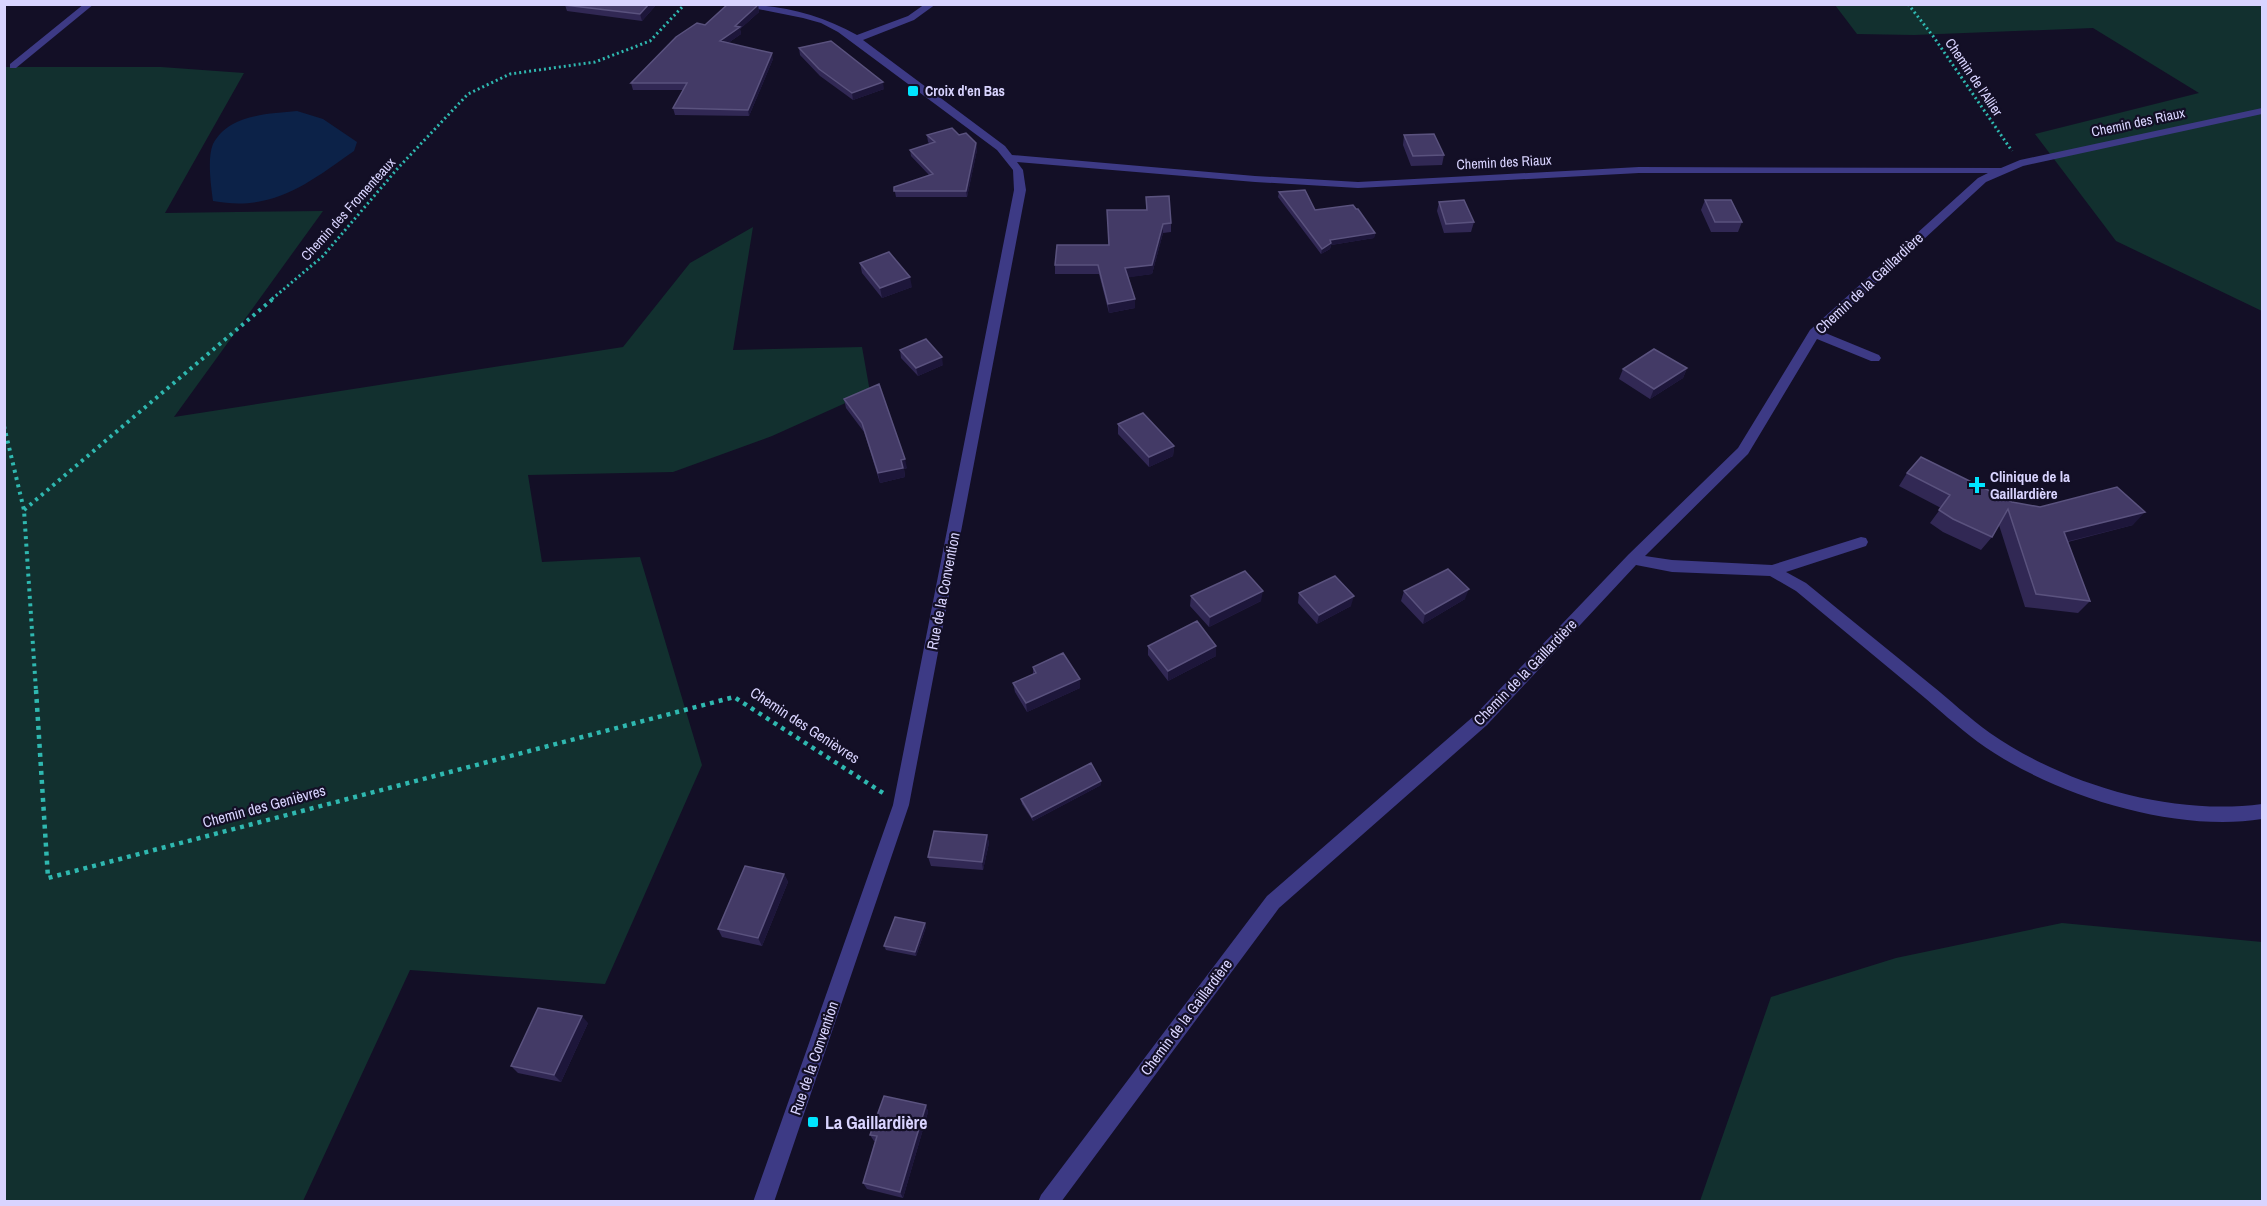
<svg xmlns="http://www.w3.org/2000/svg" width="2267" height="1206" viewBox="0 0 2267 1206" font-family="'Archivo Narrow',sans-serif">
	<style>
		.green { fill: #12302f }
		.water { fill: #0c2248 }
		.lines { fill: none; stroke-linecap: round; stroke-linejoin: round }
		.path-far2 { stroke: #2fb8b0; stroke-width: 3; stroke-dasharray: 2 3; stroke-linecap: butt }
		.path-far1 { stroke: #2fb8b0; stroke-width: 4; stroke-dasharray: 3 4.5; stroke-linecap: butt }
		.path { stroke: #2fb8b0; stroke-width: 4.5; stroke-dasharray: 4 5; stroke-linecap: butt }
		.minor { fill: #3d3a85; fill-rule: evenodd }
		.wall { fill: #312854 }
		.shaded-wall { fill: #1d163a }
		.building { fill: #433a66; stroke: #5a527e; stroke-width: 1.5 }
		.poi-dot { fill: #00e5ff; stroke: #130f26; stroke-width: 2 }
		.labels { text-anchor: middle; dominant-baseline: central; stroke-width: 4.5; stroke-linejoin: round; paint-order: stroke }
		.far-street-label { font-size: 14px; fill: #d9d4ff; stroke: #130f26 }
		.far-poi-label { font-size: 14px; font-weight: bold; fill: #d9d4ff; stroke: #130f26; text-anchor: start }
		.street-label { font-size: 15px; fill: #d9d4ff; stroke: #130f26 }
		.poi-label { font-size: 15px; font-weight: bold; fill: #d9d4ff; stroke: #130f26; text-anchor: start }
		.near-poi-label { font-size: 18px; font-weight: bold; fill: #d9d4ff; stroke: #130f26; text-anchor: start }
	</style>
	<rect width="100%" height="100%" fill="#130f26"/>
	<path class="green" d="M 1835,5 L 2262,5 L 2262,311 L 2116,241 L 2035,134 L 2199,93 L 2093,28 L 1914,35 L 1857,34 Z
		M 4,67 L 161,67 L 244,73 L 165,213 L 323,211 L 174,417 L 623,347 L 690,263 L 753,227 L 733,350 L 862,347 L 870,392 L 772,436 L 673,472 L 528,475 L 542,562 L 640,557 L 702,765 L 605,984 L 410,970 L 303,1201 L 5,1201 Z
		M 2062,923 L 2262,942 L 2262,1201 L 1700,1201 L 1771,997 L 1896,958 Z"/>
	<path class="water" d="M 297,111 L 323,119 L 357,142 L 354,151 C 307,184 273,212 213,201 C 211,186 207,158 213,144 C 229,114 268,114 297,111 Z"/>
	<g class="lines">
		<path class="path-far2" d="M 1908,4 L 1933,36 L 2012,151
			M 272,299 L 323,256 L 398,168 L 468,94 L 510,74 L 595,62 L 650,41 L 685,4"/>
		<path class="path-far1" d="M 4,426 L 24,510 L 36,691
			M 24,510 L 274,298"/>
		<path class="path" d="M 36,690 L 48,878 L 734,697 L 883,793"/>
		<path class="minor" d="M 84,4 L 94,4 L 16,68 L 10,68 L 10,64 Z
			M 733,4 C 777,4 818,13 857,35 L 908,16 L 925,4 L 936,4 L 914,20 L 863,40 L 1005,146 L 1012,155 L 1255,176 L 1358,182 L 1639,167 L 2001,168 L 2020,160 L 2262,108 L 2262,114 L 2023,166 L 1986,182 L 1823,332 L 1879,355 L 1881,358 L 1879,361 L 1871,361 L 1817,339 L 1748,454 L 1645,556 L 1672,560 L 1772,565 L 1861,537 L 1866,538 L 1868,542 L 1866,546 L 1786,572 L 1806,583 C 1847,617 1889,650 1930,684 C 1950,700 1969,718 1990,733 C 2065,785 2171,816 2262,804 L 2262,819 C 2174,833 2051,795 1978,742 C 1958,727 1938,709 1919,693 C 1878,659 1837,625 1796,591 L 1770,576 L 1672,572 L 1636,565 L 1487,725 L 1279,908 L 1061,1202 L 1038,1202 L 1041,1195 L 1267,896 L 1475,715 L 1628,555 L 1738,448 L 1810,330 L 1978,178 L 1988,173 L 1639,173 L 1358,188 L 1255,182 L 1017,162 L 1023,170 L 1026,190 L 909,805 L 774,1202 L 753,1202 L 893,805 L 1014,190 L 1013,170 L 997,150 L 838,32 L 821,23 L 803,18 Z"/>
	</g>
	<path class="wall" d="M 657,4 L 642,21 L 567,11 L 565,5 Z
		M 758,5 L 759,12 L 740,29 L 741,34 L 728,43 L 773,59 L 749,116 L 675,115 L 673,108 L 684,90 L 633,90 L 631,83 L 705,25 Z
		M 799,48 L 884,89 L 853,100 L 820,76 L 800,55 Z
		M 927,135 L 959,135 L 976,143 L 977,150 L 967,197 L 896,197 L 894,187 L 929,175 L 911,156 L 910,150 L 930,144 L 928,142 Z
		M 1404,135 L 1444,155 L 1442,165 L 1411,166 L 1403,145 Z
		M 1279,192 L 1315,210 L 1356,209 L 1375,233 L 1374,238 L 1331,245 L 1330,249 L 1321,254 L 1278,197 Z
		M 1146,197 L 1171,223 L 1171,232 L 1163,233 L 1152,274 L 1128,277 L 1135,308 L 1109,313 L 1099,274 L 1055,274 L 1055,265 L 1108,245 L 1146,210 Z
		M 1705,200 L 1742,222 L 1738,232 L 1711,232 L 1701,210 Z
		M 1439,202 L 1474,222 L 1471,232 L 1444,233 L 1437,211 Z
		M 860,263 L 912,287 L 882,298 L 862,273 Z
		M 900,350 L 943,365 L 918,376 L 901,358 Z
		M 1687,368 L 1683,378 L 1650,399 L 1619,379 L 1623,369 Z
		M 844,399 L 907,468 L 904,469 L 905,477 L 880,483 L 864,432 L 846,408 Z
		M 1118,424 L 1174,446 L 1173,456 L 1149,467 L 1118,434 Z
		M 1907,473 L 2012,502 L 2133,525 L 2068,542 L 2090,601 L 2078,613 L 2025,607 L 1999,525 L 1992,537 L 1981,550 L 1943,532 L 1930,523 L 1941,508 L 1899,486 Z
		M 1404,591 L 1465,599 L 1423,624 L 1401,601 Z
		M 1299,593 L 1351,606 L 1317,624 L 1298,603 Z
		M 1191,596 L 1261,601 L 1209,627 L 1190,606 Z
		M 1148,646 L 1216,656 L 1168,681 L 1148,655 Z
		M 1033,667 L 1080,688 L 1027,712 L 1015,692 L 1013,683 L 1033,674 Z
		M 1101,785 L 1033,821 L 1022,804 L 1021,799 Z
		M 987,835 L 989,843 L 983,870 L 931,866 L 928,857 Z
		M 784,874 L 788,882 L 762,946 L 722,937 L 718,929 Z
		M 925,923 L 926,927 L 916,956 L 886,950 L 884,946 Z
		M 588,1023 L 561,1082 L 518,1073 L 511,1066 Z
		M 926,1105 L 928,1112 L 903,1198 L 867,1189 L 863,1183 L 875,1141 L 874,1141 L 870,1135 Z"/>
	<path class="shaded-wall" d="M 649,4 L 657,4 L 642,21 L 640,14 Z
		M 758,5 L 759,12 L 740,29 L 741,34 L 722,47 L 720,41 Z
		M 772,53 L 773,59 L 749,116 L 748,110 Z
		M 883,82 L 884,89 L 853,100 L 852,93 Z
		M 976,143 L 977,150 L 967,197 L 966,191 Z
		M 1163,224 L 1163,233 L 1152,274 L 1125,278 L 1125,268 Z
		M 1375,233 L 1374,238 L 1331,245 L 1330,249 L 1321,254 L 1322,249 L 1330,240 Z
		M 910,277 L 912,287 L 882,298 L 880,288 Z
		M 1135,299 L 1135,308 L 1109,313 L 1108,304 Z
		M 942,357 L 943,365 L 918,376 L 916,368 Z
		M 1687,368 L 1683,378 L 1650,399 L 1654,389 Z
		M 1174,446 L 1173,456 L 1149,467 L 1149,457 Z
		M 905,459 L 907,468 L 904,469 L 905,477 L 880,483 L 878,473 Z
		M 2145,512 L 2133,525 L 2053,545 L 2064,532 Z
		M 1469,589 L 1465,599 L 1423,624 L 1425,614 Z
		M 1263,591 L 1261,601 L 1209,627 L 1210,617 Z
		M 1354,596 L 1351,606 L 1317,624 L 1319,615 Z
		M 1216,646 L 1216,656 L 1168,681 L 1168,671 Z
		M 1080,679 L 1080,688 L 1027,712 L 1026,703 Z
		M 1101,781 L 1101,785 L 1033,821 L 1032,817 Z
		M 987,835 L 989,843 L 983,870 L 982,862 Z
		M 784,874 L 788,882 L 762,946 L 758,938 Z
		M 925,923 L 926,927 L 916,956 L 915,952 Z
		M 582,1016 L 588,1023 L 561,1082 L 554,1075 Z
		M 926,1105 L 928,1112 L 903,1198 L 900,1192 Z"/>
	<path class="building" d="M 565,4 L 649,4 L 640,14 L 565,5 Z
		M 728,4 L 758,5 L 735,26 L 740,27 L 720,41 L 772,53 L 748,110 L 673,108 L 687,83 L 631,83 L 676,37 L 697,23 L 705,25 Z
		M 831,41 L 883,82 L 852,93 L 819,69 L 799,48 Z
		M 952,128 L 959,135 L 966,133 L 976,143 L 966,191 L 894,191 L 894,187 L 933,174 L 910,150 L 935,142 L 927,135 Z
		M 1434,134 L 1444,155 L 1413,156 L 1404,135 Z
		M 1305,190 L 1315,210 L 1353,205 L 1356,209 L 1358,209 L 1375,233 L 1330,240 L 1331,243 L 1322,249 L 1279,192 Z
		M 1169,196 L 1171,223 L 1163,224 L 1152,265 L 1125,268 L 1135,299 L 1108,304 L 1098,265 L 1055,265 L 1057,245 L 1109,245 L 1107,210 L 1147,210 L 1146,197 Z
		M 1464,200 L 1474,222 L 1446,224 L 1439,202 Z
		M 1705,200 L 1731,200 L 1742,222 L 1715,222 Z
		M 889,252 L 910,277 L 880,288 L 860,263 Z
		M 926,339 L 942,357 L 916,368 L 900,350 Z
		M 1654,349 L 1687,368 L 1654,389 L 1623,369 Z
		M 879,384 L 905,459 L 901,460 L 903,468 L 878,473 L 862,423 L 844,399 Z
		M 1143,413 L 1174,446 L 1149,457 L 1118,424 Z
		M 1921,457 L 2012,502 L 2040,507 L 2117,487 L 2145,512 L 2064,532 L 2090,601 L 2036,594 L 2008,509 L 1992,537 L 1953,519 L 1939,510 L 1950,495 L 1907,473 Z
		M 1448,569 L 1469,589 L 1425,614 L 1404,591 Z
		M 1245,571 L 1263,591 L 1210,617 L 1191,596 Z
		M 1335,576 L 1354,596 L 1319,615 L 1299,593 Z
		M 1197,621 L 1216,646 L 1168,671 L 1148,646 Z
		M 1063,653 L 1080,679 L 1026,703 L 1013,683 L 1036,673 L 1033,667 Z
		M 1091,763 L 1101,781 L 1032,817 L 1021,799 Z
		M 934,831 L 987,835 L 982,862 L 928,857 Z
		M 745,866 L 784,874 L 758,938 L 718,929 Z
		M 895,917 L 925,923 L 915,952 L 884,946 Z
		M 538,1008 L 582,1016 L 554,1075 L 511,1066 Z
		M 884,1096 L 926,1105 L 900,1192 L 863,1183 L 877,1136 L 870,1135 Z"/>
	<g class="poi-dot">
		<rect x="907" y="85" width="12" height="12" rx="3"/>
		<path d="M1974 476h6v6h6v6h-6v6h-6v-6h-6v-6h6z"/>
		<rect x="807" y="1116" width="12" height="12" rx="3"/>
	</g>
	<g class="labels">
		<g class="far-street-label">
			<text transform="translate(1974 77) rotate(56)">Chemin de l'Allier</text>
			<text transform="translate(2138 122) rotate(-12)">Chemin des Riaux</text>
			<text transform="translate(1504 162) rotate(-3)">Chemin des Riaux</text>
			<text transform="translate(348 209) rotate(-48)">Chemin des Fromenteaux</text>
		</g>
		<g class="far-poi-label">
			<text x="925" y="91">Croix d'en Bas</text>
		</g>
		<g class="street-label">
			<text transform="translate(1869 283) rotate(-43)">Chemin de la Gaillardière</text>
			<text transform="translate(943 591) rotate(-79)">Rue de la Convention</text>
			<text transform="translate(1525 672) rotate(-46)">Chemin de la Gaillardière</text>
			<text transform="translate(805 725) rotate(33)">Chemin des Genièvres</text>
			<text transform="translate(264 806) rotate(-15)">Chemin des Genièvres</text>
			<text transform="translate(1186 1017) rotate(-53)">Chemin de la Gaillardière</text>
			<text transform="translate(814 1058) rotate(-71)">Rue de la Convention</text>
		</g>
		<g class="poi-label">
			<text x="1990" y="476">Clinique de la<tspan x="1990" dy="17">Gaillardière</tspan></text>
		</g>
		<g class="near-poi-label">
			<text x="825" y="1122">La Gaillardière</text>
		</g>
	</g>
	<rect width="2267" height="1206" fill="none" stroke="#d9d4ff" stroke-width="12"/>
</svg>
